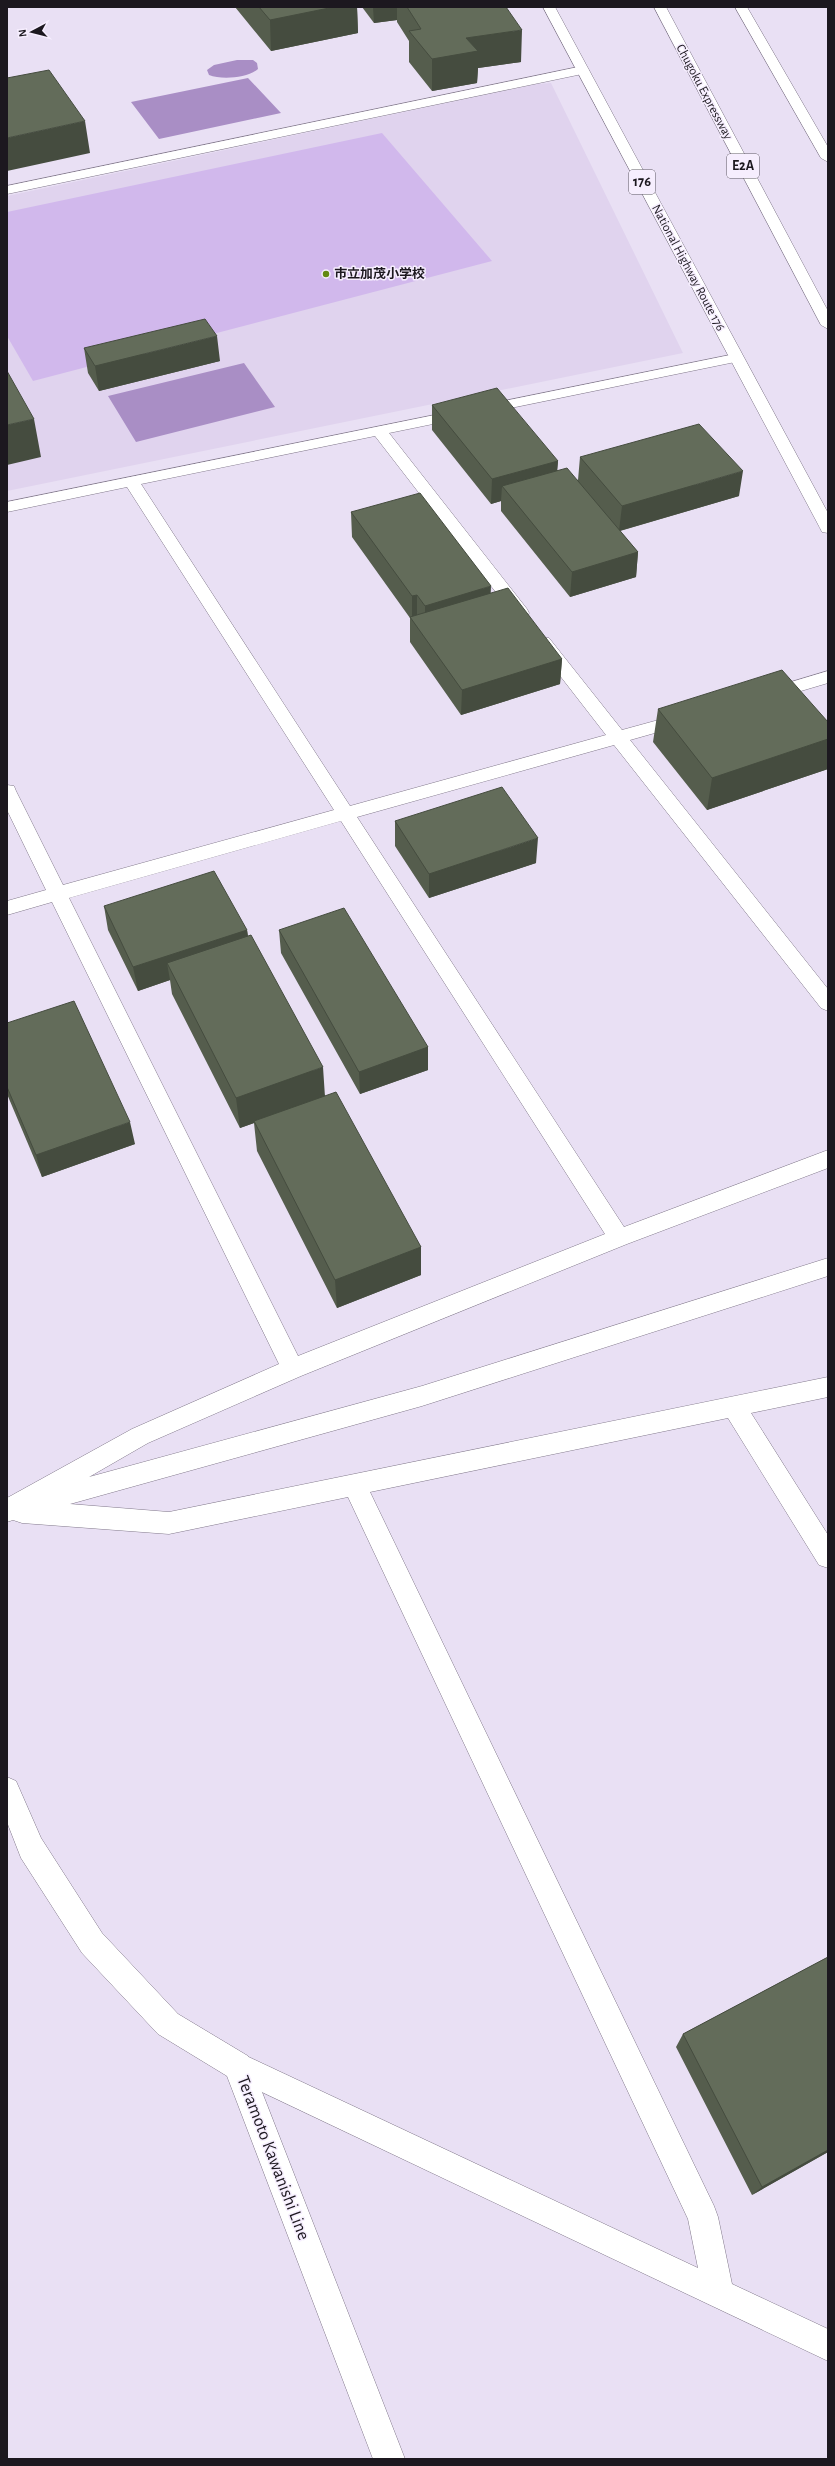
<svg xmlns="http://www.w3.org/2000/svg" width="835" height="2466" viewBox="0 0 835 2466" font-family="'Alegreya Sans','Noto Sans JP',sans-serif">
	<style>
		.built { fill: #e0d3ee }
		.green { fill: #d1b8ec }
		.water { fill: #a98ec5 }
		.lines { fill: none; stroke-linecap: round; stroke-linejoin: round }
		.minor-casing { stroke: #82798b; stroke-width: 1 }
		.major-casing { stroke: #82798b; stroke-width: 1 }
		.highway-casing { stroke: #82798b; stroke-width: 1 }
		.minor { fill: #fff; fill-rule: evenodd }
		.major { fill: #fff; fill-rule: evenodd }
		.highway { fill: #fff; fill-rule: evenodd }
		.wall { fill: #555d4d }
		.shaded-wall { fill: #454c3f }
		.building { fill: #636c5a; stroke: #454c3f }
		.poi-dot { fill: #638912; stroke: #f6eefe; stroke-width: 1.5 }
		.labels { text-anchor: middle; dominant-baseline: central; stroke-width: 3; stroke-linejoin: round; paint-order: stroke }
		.far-street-label { font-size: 13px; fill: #1c181f; stroke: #f6eefe }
		.far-poi-label { font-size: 13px; font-weight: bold; fill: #1c181f; stroke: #f6eefe; text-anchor: start }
		.shield { fill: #f6eefe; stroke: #5d5862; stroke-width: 1 }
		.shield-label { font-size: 14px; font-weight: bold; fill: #1c181f }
		.near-street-label { font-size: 18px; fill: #1c181f; stroke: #f6eefe }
	</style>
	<rect width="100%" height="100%" fill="#e9e0f4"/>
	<path class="built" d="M 551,83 L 683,353 L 7,491 L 7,196 L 537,84 Z"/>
	<path class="green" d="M 382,133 L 492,261 L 33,381 L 7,336 L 7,212 Z"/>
	<path class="water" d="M 237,60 L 253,60 L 257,63 L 258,69 C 247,78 222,80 209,75 L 207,70 L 214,65 Z
		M 248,78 L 281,113 L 159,139 L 131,102 Z
		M 244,363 L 275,407 L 136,442 L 108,396 Z"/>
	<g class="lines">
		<defs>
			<path id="minor" d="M 583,66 L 589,70 L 587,73 L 7,194 L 7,186 Z
				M 735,354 L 742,358 L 740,361 L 389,433 L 527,609 L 529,613 L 527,617 L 515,617 L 375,436 L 141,484 L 350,806 L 606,735 L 537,646 L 534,642 L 537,638 L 549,638 L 622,730 L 684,713 L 690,715 L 693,719 L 690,723 L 630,740 L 828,989 L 828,1011 L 821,1008 L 614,745 L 357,817 L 624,1227 L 828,1150 L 828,1168 L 627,1244 L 301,1376 L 148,1443 L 89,1477 L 422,1386 L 828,1258 L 828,1276 L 422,1406 L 70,1504 L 169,1512 L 828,1377 L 828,1397 L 751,1413 L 828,1535 L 828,1568 L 819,1565 L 728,1418 L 370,1492 L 714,2206 L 718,2217 L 732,2284 L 828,2329 L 828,2361 L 228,2076 L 224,2066 L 228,2056 L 238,2052 L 698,2268 L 688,2219 L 348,1497 L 169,1534 L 22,1523 L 13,1520 L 7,1522 L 7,1498 L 132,1429 L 279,1364 L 52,902 L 7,915 L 7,901 L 46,890 L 7,810 L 7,785 L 14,786 L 16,791 L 63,885 L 334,810 L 127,487 L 7,512 L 7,502 ZM 341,821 L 605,1234 L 298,1356 L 69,898 Z
				M 828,671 L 828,683 L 767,701 L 761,699 L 758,695 L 761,691 Z"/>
			<path id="major" d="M 7,1777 L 16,1781 L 41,1838 L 102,1933 L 178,2014 L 248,2056 L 405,2459 L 373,2459 L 227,2076 L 158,2034 L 82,1953 L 21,1858 L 7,1822 Z"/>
			<path id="highway" d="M 543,7 L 555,7 L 828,513 L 828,533 L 822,532 L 820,528 Z
				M 654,7 L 666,7 L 828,311 L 828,329 L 821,325 Z
				M 735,7 L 747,7 L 828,147 L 828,162 L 821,158 Z"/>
		</defs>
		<use href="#minor" class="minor-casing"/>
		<use href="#major" class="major-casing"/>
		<use href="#highway" class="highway-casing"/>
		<use href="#minor" class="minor"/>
		<use href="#major" class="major"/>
		<use href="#highway" class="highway"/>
	</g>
	<path class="wall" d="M 235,7 L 357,7 L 358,33 L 271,51 Z
		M 362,7 L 506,7 L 521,62 L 478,68 L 477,83 L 432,91 L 409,62 L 409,41 L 397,22 L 397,20 L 374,23 Z
		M 84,348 L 220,361 L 99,391 L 88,373 Z
		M 432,405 L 558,461 L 557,470 L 578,480 L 580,457 L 739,496 L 620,531 L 638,552 L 636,577 L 570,597 L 501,511 L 501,501 L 491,504 L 432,430 Z
		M 351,512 L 491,594 L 562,659 L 560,684 L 461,715 L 410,642 L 410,618 L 352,537 Z
		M 658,709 L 828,722 L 828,769 L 707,810 L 653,742 Z
		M 395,821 L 536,863 L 429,898 L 395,846 Z
		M 104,906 L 247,930 L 248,936 L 325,1096 L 421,1247 L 421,1275 L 337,1308 L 257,1151 L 254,1123 L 240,1128 L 172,994 L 170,980 L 138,991 L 108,930 Z
		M 279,930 L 428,1047 L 428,1070 L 360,1094 L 281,953 Z
		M 7,1023 L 135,1144 L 42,1177 L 7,1094 Z
		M 828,1957 L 828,2152 L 752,2195 L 676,2047 L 683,2034 Z"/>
	<path class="shaded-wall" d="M 334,7 L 357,7 L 358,33 L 271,51 L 270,20 Z
		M 373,7 L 397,7 L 397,20 L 374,23 Z
		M 522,30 L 521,62 L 478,68 L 477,83 L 432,91 L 432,59 L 466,38 Z
		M 85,121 L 90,153 L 7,171 L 7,138 Z
		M 217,336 L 220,361 L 99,391 L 95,366 Z
		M 34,419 L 41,457 L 7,465 L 7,425 Z
		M 558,461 L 556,486 L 502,486 L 501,501 L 491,504 L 492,479 Z
		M 743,471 L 739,496 L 619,531 L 622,506 Z
		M 638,552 L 636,577 L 570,597 L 572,572 Z
		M 491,586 L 490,611 L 425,630 L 425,606 Z
		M 417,595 L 417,620 L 412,621 L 412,596 Z
		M 562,659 L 560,684 L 461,715 L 462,690 Z
		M 828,739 L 828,769 L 707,810 L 712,778 Z
		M 538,838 L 536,863 L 429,898 L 429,874 Z
		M 247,930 L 250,954 L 167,963 L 170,980 L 138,991 L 133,967 Z
		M 428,1047 L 428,1070 L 360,1094 L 359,1072 Z
		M 323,1067 L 325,1097 L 254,1121 L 254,1123 L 240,1128 L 236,1098 Z
		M 130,1122 L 135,1144 L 42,1177 L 36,1155 Z
		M 421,1247 L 421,1275 L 337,1308 L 335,1280 Z
		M 828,2150 L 828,2152 L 752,2195 L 762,2187 Z"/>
	<path class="building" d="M 259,7 L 334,7 L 270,20 Z
		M 407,7 L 506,7 L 522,30 L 466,38 L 478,51 L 432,59 L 409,31 L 421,29 Z
		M 49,70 L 85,121 L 7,138 L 7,78 Z
		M 205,319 L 217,336 L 95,366 L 84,348 Z
		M 7,371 L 34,419 L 7,425 Z
		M 497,388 L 558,461 L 492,479 L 432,405 Z
		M 699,424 L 743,471 L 622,506 L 580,457 Z
		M 567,468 L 638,552 L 572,572 L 502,486 Z
		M 420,493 L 491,586 L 425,606 L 417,595 L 412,596 L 351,512 Z
		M 508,588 L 562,659 L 462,690 L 410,617 Z
		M 782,670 L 828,722 L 828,739 L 712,778 L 658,709 Z
		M 502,787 L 538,838 L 429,874 L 395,821 Z
		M 214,871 L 247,930 L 133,967 L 104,906 Z
		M 344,908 L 428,1047 L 359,1072 L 279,930 Z
		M 251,935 L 323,1067 L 236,1098 L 167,963 Z
		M 74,1001 L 130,1122 L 36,1155 L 7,1087 L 7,1023 Z
		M 336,1092 L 421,1247 L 335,1280 L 254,1121 Z
		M 828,1957 L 828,2150 L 762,2187 L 683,2034 Z"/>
	<circle class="poi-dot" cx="326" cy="274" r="4"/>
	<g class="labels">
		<g class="far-street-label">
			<text transform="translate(704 92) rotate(62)">Chugoku Expressway</text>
			<text transform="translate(688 268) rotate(62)">National Highway Route 176</text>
		</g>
		<g class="far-poi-label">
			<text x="334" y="274">市立加茂小学校</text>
		</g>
		<g class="shield">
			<rect x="727" y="154" width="32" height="24" rx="3"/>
			<rect x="629" y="170" width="26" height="24" rx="3"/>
		</g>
		<g class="shield-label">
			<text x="743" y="166">E2A</text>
			<text x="642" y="182">176</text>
		</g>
		<g class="near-street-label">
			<text transform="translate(273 2158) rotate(69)">Teramoto Kawanishi Line</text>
		</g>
	</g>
	<rect width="835" height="2466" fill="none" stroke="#1c181f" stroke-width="16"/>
	<g transform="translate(32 32) rotate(263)" stroke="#f6eefe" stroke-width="3" paint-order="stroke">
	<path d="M0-3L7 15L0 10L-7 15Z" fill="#1c181f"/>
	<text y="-6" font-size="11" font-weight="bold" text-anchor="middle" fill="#1c181f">N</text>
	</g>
</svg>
